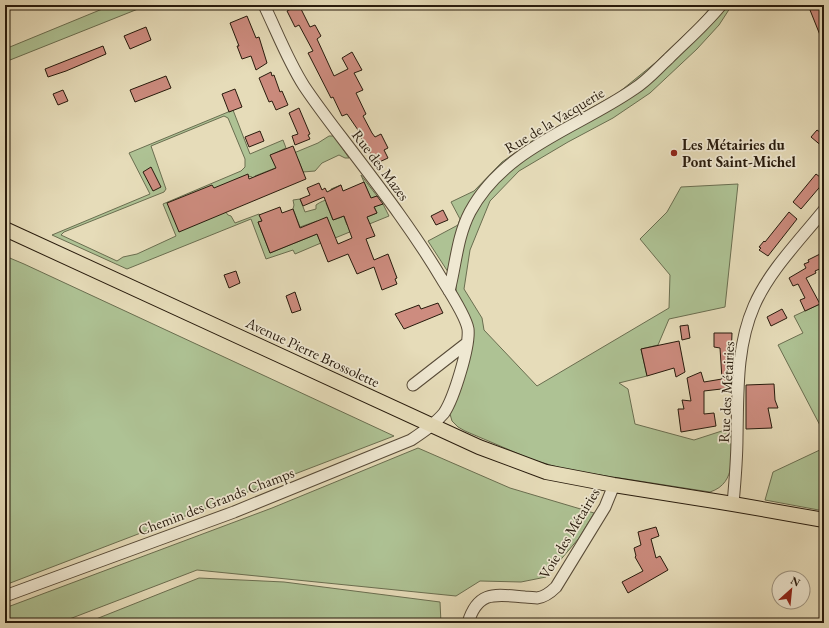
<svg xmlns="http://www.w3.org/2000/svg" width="829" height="628" viewBox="0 0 829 628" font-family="'EB Garamond',serif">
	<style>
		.green { fill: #aec294; stroke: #6a6e50; fill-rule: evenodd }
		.building { fill: #cd8c7f; stroke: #271a0c }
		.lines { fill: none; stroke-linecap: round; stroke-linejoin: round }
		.minor-casing { stroke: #574a37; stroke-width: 13 }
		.major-casing { stroke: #271a0c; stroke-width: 16 }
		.minor { stroke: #efe8d2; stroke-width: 11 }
		.major { stroke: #e6dcb9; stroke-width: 14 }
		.poi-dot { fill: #8f2418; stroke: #efe8d2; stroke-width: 1.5 }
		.labels { text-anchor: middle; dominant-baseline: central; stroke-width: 3.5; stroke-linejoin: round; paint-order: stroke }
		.street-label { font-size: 15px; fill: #271a0c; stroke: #efe8d2 }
		.poi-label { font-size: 15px; font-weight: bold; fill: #271a0c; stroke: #efe8d2; text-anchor: start }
	</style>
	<rect width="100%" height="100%" fill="#e6dcb9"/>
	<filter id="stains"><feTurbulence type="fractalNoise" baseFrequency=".005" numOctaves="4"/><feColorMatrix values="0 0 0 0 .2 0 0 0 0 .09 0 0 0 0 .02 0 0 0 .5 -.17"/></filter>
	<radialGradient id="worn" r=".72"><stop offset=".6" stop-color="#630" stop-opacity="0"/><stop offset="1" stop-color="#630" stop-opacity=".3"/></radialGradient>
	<path class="green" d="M 112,5 L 148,5 L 5,62 L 5,49 Z
		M 713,5 L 718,5 L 648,74 L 585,116 L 482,189 L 450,275 L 428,241 L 458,225 L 460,219 L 451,202 L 474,191 L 502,162 L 532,141 L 618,93 L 655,63 L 697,23 Z
		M 724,5 L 732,5 L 719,25 L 697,49 L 650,93 L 613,118 L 568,142 L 519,171 L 490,201 L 470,250 L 464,289 L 482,318 L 484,330 L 537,386 L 669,308 L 670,275 L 640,239 L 667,212 L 681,187 L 738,184 L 725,307 L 669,319 L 658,345 L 641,349 L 647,376 L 619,383 L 628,389 L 635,424 L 694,440 L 731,428 C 731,452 738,483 710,492 L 568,470 L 533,460 L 465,431 L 458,427 L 452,421 L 450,414 L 451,408 L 466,372 L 469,360 L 456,289 L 457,261 L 478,202 L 514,164 L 616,104 Z
		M 233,110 L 250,154 L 283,140 L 286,148 L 271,155 L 289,155 L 318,143 L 329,136 L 334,136 L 349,158 L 345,158 L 339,155 L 322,163 L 315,171 L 303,172 L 298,159 L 255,176 L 261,198 L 252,177 L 248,176 L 225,211 L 228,215 L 231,216 L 235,223 L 259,214 L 262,221 L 258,222 L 270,253 L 317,234 L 321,243 L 295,254 L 293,250 L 266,259 L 251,219 L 127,269 L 52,235 L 150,194 L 129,153 ZM 224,116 L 228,118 L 245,159 L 245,167 L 241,171 L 163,204 L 176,236 L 137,254 L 123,257 L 117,261 L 61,235 L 64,232 L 164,192 L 166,189 L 151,146 Z
		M 361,175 L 377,196 L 372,198 L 375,206 L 383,204 L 389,216 L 335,238 L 317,221 L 300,227 L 293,209 L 294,205 L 293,200 L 300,199 L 305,212 L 316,209 L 316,205 C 325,198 332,202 331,189 L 341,185 L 332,189 L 336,197 L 345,190 L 346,195 L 337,199 L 347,225 L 377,213 ZM 336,200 L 342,217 L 333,220 L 326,203 Z
		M 5,256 L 24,264 L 394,436 L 5,585 Z
		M 820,304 L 824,311 L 824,433 L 778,345 L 803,333 L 794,316 Z
		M 418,448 L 510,488 L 594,513 L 579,538 L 546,577 L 521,582 L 480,581 L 456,596 L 197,570 L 59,623 L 5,623 L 5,608 L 272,508 Z
		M 824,448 L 824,511 L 765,500 L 773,472 Z
		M 199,578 L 284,582 L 440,602 L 441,623 L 86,623 Z"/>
	<path class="building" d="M 299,5 L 310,27 L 315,25 L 321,36 L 317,39 L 334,76 L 348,69 L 342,58 L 352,52 L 362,70 L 354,73 L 363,90 L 356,93 L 366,114 L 363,116 L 372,133 L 375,137 L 381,134 L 388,148 L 384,150 L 388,158 L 375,164 L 367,146 L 365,147 L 358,130 L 347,114 L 342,116 L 333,97 L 331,98 L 308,53 L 313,51 L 299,25 L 295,27 L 287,11 Z
		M 808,5 L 819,5 L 824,19 L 824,45 Z
		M 247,16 L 256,38 L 259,37 L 267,63 L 256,70 L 251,56 L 242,59 L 237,46 L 239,46 L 230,23 Z
		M 146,27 L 151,40 L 130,49 L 124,36 Z
		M 103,46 L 106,54 L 66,71 L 48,77 L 45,69 Z
		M 271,72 L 272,76 L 274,75 L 280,92 L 282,91 L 288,105 L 276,110 L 272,101 L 269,102 L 259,78 Z
		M 166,76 L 171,88 L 135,102 L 130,90 Z
		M 235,89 L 242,107 L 229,112 L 222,94 Z
		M 63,90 L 68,101 L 58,105 L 53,94 Z
		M 299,108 L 310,134 L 308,135 L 310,139 L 295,145 L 292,136 L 298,134 L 289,113 Z
		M 817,130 L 824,135 L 824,148 L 811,137 Z
		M 260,131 L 264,141 L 249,147 L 245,137 Z
		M 293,146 L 306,179 L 179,232 L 167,203 L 212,185 L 214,188 L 248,174 L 249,179 L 276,168 L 270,155 Z
		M 151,167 L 161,187 L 153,191 L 143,172 Z
		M 816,174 L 824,180 L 824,182 L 801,209 L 793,202 Z
		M 364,182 L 371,198 L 377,196 L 383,204 L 374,207 L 377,213 L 367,217 L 375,236 L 366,239 L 374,260 L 388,254 L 397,278 L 395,279 L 397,284 L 382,290 L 374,267 L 357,274 L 348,254 L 328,262 L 317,234 L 270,253 L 258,222 L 262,221 L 259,215 L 280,207 L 282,213 L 293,209 L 300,228 L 327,217 L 338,244 L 352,238 L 344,216 L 333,220 L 324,197 L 303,206 L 300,199 L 310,195 L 307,188 L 319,183 L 322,190 L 325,188 L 327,192 L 341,185 L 343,191 Z
		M 443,210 L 448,220 L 436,225 L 431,216 Z
		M 789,212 L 797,219 L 768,256 L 759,250 L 761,248 L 759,247 L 764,241 L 765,242 Z
		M 824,252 L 824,267 L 815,271 L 816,273 L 806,278 L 820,304 L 805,311 L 800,300 L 805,298 L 798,284 L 793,286 L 789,278 L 806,268 L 804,264 L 809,262 L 808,260 Z
		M 236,271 L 240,283 L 229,288 L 224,275 Z
		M 295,292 L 301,310 L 292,313 L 286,296 Z
		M 438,303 L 443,313 L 404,329 L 395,314 L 419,305 L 421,309 Z
		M 782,309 L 787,318 L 771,326 L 767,317 Z
		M 688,325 L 690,338 L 682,340 L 680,326 Z
		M 714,333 L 732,333 L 730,388 L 704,391 L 704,414 L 714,413 L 716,426 L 681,432 L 678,409 L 684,409 L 682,400 L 691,401 L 687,378 L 701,372 L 704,382 L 722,379 L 720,348 L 714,347 Z
		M 679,341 L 685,372 L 676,377 L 674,368 L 647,376 L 641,349 Z
		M 774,384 L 775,400 L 778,408 L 768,408 L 772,428 L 746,429 L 746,385 Z
		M 656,527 L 659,536 L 651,539 L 656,558 L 660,556 L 668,570 L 628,593 L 622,582 L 643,571 L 635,557 L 636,556 L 634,548 L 641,545 L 638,532 Z"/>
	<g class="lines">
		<defs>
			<path id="minor" d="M 449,291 C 456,264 457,237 470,212 C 504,148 578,128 634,89 C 647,81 657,69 668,59 C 686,41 705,25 721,5
				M 413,385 L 467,343
				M 733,504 C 735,482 737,460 737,437 C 738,393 736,347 754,306 C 769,271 800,240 824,210
				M 5,596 L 234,512 L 411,440 C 423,432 435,424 444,413 C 454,398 470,346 468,329 C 466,317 450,292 443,281 C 413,230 377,184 342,138 C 329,121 316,104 304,86 C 288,61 277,32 264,5
				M 468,623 C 478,589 497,595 525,597 C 529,597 534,598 537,598 C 545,597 551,592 556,587 L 605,507 L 614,485"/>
			<path id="major" d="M 5,229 L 479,447 L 546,472 L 614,485 L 733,504 L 824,520"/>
		</defs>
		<use href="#minor" class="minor-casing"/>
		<use href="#major" class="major-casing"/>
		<use href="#minor" class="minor"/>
		<use href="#major" class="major"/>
	</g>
	<circle class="poi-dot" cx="674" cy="153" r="4"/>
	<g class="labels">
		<g class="street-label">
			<text transform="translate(554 120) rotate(-31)">Rue de la Vacquerie</text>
			<text transform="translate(381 165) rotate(53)">Rue des Mazes</text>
			<text transform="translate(313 352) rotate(25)">Avenue Pierre Brossolette</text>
			<text transform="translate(726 392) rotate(-87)">Rue des Métairies</text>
			<text transform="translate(216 501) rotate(-21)">Chemin des Grands Champs</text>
			<text transform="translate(569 533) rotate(-59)">Voie des Métairies</text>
		</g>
		<g class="poi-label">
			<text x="682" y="144">Les Métairies du<tspan x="682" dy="17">Pont Saint-Michel</tspan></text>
		</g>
	</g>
	<rect width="829" height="628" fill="none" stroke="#e6dcb9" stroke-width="20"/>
	<rect x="6" y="6" width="817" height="616" fill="none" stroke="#271a0c" stroke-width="2"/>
	<rect x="10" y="10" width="809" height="608" fill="none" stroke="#271a0c"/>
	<g transform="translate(791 590) rotate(27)"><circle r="19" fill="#efe8d2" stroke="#9f9683"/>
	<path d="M0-3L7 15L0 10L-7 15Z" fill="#8f2418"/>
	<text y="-6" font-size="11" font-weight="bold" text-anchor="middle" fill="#271a0c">N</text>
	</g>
	<rect width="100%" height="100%" filter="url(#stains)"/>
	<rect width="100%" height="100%" fill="url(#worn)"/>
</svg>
